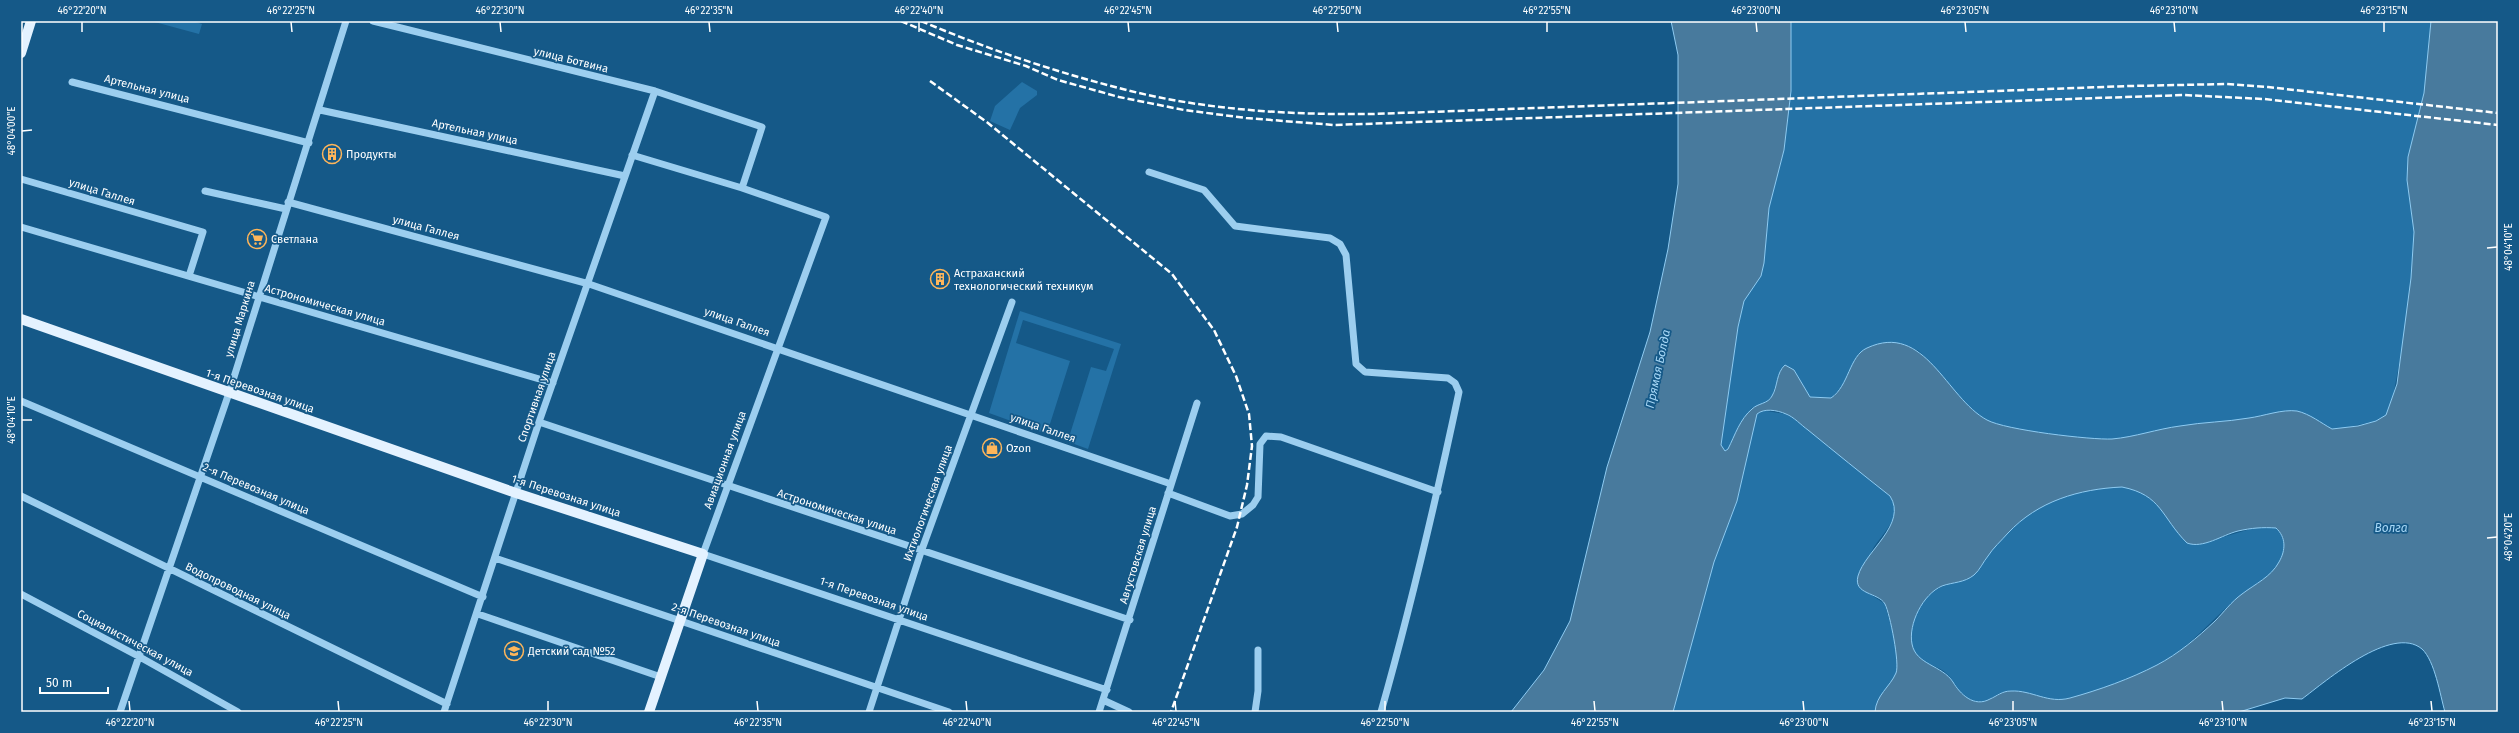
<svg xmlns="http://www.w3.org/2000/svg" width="2519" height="733" viewBox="0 0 2519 733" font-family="'Fira Sans',sans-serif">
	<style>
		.green { fill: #2472a6; fill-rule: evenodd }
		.water { fill: #487a9d; stroke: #8ecbf2; fill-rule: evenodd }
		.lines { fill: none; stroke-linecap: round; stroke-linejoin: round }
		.minor { stroke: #9cceef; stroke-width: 7 }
		.major { stroke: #e4f2ff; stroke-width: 10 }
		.rail { stroke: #fff; stroke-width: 2.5; stroke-dasharray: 7 3; stroke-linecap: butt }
		.ticks { fill: none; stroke: #fff; stroke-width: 1.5 }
		.labels { text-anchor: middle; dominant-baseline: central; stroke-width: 3.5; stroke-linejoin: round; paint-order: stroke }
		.street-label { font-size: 11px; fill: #fff; stroke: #155988 }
		.poi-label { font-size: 11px; fill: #fff; stroke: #155988; text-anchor: start }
		.water-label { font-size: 12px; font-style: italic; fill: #a7d7f6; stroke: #155988 }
		.neatline { fill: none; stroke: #fff; stroke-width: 1.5 }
		.ticks-label { font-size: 10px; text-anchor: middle; fill: #fff }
	</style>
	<rect width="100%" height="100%" fill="#155988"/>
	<path class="green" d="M 151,21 L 192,21 L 202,24 L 199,34 Z
		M 1791,21 L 2431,21 L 2424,93 L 2408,157 L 2407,180 L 2414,232 L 2411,278 L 2404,338 L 2392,402 L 2386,415 L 2376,421 L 2344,428 L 2332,429 L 2299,412 L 2172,525 L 2187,543 L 2213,540 L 2254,528 L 2276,528 C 2286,537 2286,552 2279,563 C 2270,578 2254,584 2241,595 C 2211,619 2191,648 2155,666 C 2129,679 2098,691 2069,698 C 2047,704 2030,689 2008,691 C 1995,692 1988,705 1975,701 C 1957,697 1956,679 1942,670 C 1934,665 1923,663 1916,655 C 1903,640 1917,603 1931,593 C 1945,582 1966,583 1979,570 C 1982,567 1984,561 1987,556 C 1997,543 2009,531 2021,521 L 1940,374 L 1919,351 L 1903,344 L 1867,348 L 1859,354 L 1842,387 L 1831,398 L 1810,397 L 1794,370 L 1781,369 L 1772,396 L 1767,402 L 1752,408 L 1740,424 L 1728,449 L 1725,451 L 1722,450 L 1721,445 L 1738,327 L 1744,301 L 1764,263 L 1769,208 L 1784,150 L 1791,91 Z
		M 1022,82 L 1037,91 L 1037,95 L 1020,108 L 1010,130 L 990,121 L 995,106 Z
		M 1020,311 L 1121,344 L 1088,449 L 989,413 ZM 1023,320 L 1114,349 L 1106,371 L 1091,367 L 1070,434 L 1049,427 L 1070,361 L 1016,343 Z
		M 1761,410 L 1785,414 L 1795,419 L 1890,496 C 1905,519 1878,536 1871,553 C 1867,564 1870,583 1870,594 L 1885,604 C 1889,622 1902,655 1897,672 C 1891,688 1876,694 1875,712 L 1673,712 L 1714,562 L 1737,501 L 1753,427 L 1757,414 Z"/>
	<path class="water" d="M 1671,21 L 1791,21 L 1791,91 L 1784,150 L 1769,208 L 1764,263 L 1761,276 L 1744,301 L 1738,327 L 1721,445 L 1725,451 L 1728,449 C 1735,435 1740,419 1752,409 C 1758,403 1768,404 1772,396 C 1778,386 1776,373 1785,365 L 1794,370 L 1810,397 L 1831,398 C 1849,386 1849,356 1867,348 C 1925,321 1946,398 1987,420 C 2005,430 2091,440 2112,439 C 2135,437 2157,429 2180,426 C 2203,422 2226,422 2249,418 C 2264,416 2282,409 2297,411 C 2310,414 2321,423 2332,429 L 2358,426 L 2376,421 L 2386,415 L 2397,384 L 2411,278 L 2414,232 L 2407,180 L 2408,157 L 2424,93 L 2431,21 L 2498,21 L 2498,712 L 2445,712 C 2440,695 2435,661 2422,649 C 2392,624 2326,681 2302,699 L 2285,698 L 2239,712 L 1875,712 C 1876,695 1890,687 1896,673 C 1900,664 1890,614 1885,604 C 1878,592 1853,595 1858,576 C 1865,551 1908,524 1890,496 C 1862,474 1835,452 1808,430 C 1801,425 1794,417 1786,414 C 1777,410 1764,408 1757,414 L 1737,501 L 1714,562 L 1673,712 L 1511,712 L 1544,670 L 1570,621 L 1607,467 L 1650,332 L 1668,249 L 1678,184 L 1678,55 ZM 2122,487 C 2162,495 2161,517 2187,543 C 2203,549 2222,535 2238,531 C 2251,528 2263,527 2276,528 C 2286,537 2286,550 2279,562 C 2271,577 2255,584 2242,594 C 2231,602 2224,612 2215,621 C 2197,638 2178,654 2157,665 C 2130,679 2099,690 2070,698 C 2048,704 2032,690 2011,691 C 2002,691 1997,696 1990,699 C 1974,708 1960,694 1953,682 C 1942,665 1916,665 1912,644 C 1908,624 1923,594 1942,586 C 1953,582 1964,583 1974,575 C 1980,570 1983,562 1988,556 C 1993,548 2001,541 2008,533 C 2038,501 2079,489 2122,487 Z"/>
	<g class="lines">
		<path class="minor" d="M 373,21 L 655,91 L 762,127 L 742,188
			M 72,82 L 309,143
			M 320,110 L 625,176
			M 632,155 L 742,188 L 826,217 L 703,554 L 1107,690
			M 1149,172 L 1204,190 L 1235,226 L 1330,238 L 1340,244 L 1346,255 L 1356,364 L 1365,372 L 1448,378 L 1455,383 L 1459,392 C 1436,500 1411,606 1381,712
			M 21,179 L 203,232 L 189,276
			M 205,191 L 286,209
			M 288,202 L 589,284 L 1171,484
			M 21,227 L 553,383
			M 21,401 L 483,597
			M 539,422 L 1130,620
			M 1168,493 L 1230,516 L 1242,514 L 1253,505 L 1258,497 L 1260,444 L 1266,436 L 1281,437 L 1438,492
			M 21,496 L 447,704
			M 495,558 L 949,712
			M 21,594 L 138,656 L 238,712
			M 478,614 L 661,677
			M 1103,700 L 1129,712
			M 120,712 L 229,393 L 346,21
			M 444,712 L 539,422 L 655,91
			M 869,712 L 921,552 L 1012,302
			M 1099,712 L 1197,403
			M 1255,712 L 1258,691 L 1258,650"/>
		<path class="major" d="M 21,53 L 31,21
			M 21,319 L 516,493 L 703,554 L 649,712"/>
		<path class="rail" d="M 901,21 L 957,45 L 1026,66 L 1058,80 L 1119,97 L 1184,110 L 1246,118 L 1334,125 L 2183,95 L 2264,99 L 2498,125
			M 921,21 C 985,48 1052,71 1119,88 C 1201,110 1289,115 1374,114 L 2130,86 L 2227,84 L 2268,87 L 2498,113
			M 930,81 L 988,123 L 1172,274 L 1214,330 L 1236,376 L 1249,414 L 1252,446 L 1247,485 L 1237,527 L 1171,712"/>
	</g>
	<path class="ticks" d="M 82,22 L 82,32M 291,22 L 292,32M 500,22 L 501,32M 709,22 L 710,32M 919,22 L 919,32M 1128,22 L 1129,32M 1337,22 L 1338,32M 1547,22 L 1547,32M 1756,22 L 1757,32M 1965,22 L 1966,32M 2174,22 L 2175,32M 2384,22 L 2384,32M 22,131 L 32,130M 2487,248 L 2497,247M 22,420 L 32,420M 2487,538 L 2497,537M 129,701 L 130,711M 338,701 L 339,711M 548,701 L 548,711M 757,701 L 758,711M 966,701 L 967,711M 1175,701 L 1176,711M 1385,701 L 1385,711M 1594,701 L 1595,711M 1803,701 L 1804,711M 2013,701 L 2013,711M 2222,701 L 2223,711M 2431,701 L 2432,711"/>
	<defs>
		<symbol id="building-ring" viewBox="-11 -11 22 22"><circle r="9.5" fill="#155988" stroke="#ffb65a" stroke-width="1.5"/><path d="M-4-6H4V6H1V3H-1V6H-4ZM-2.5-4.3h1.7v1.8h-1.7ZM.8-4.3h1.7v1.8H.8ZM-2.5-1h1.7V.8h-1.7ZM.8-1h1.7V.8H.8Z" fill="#ffb65a"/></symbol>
		<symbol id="supermarket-ring" viewBox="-11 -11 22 22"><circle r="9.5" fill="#155988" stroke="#ffb65a" stroke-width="1.5"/><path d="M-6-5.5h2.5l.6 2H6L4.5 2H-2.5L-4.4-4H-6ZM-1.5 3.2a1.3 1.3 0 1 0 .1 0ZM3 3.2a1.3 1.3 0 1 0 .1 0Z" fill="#ffb65a"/></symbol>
		<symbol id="shop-ring" viewBox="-11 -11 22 22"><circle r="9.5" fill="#155988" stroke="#ffb65a" stroke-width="1.5"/><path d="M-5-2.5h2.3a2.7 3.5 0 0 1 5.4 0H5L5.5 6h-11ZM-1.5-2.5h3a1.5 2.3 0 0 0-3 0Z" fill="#ffb65a"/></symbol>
		<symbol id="school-ring" viewBox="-11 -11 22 22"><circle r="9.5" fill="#155988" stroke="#ffb65a" stroke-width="1.5"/><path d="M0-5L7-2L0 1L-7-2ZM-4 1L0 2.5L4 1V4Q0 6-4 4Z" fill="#ffb65a"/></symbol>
	</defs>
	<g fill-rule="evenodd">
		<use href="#building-ring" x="321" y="143" width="22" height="22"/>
		<use href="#supermarket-ring" x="246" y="228" width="22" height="22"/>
		<use href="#building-ring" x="929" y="268" width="22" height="22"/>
		<use href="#shop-ring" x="981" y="437" width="22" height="22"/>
		<use href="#school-ring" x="503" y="640" width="22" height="22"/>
	</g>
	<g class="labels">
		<g class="street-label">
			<text transform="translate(571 60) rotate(14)">улица Ботвина</text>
			<text transform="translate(147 89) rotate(14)">Артельная улица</text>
			<text transform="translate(475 132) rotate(12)">Артельная улица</text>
			<text transform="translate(102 192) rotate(17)">улица Галлея</text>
			<text transform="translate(426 228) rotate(15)">улица Галлея</text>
			<text transform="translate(325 305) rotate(16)">Астрономическая улица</text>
			<text transform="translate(240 319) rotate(-73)">улица Маркина</text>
			<text transform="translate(737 322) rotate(19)">улица Галлея</text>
			<text transform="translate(260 391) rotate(19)">1-я Перевозная улица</text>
			<text transform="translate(537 397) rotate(-71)">Спортивная улица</text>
			<text transform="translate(1043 428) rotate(19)">улица Галлея</text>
			<text transform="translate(725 460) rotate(-70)">Авиационная улица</text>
			<text transform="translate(256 489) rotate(23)">2-я Перевозная улица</text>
			<text transform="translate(566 496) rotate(18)">1-я Перевозная улица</text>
			<text transform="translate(928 503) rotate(-70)">Ихтиологическая улица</text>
			<text transform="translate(837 512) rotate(18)">Астрономическая улица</text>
			<text transform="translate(1138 555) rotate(-73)">Августовская улица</text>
			<text transform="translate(238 591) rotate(26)">Водопроводная улица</text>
			<text transform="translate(874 599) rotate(19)">1-я Перевозная улица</text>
			<text transform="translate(726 625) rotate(19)">2-я Перевозная улица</text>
			<text transform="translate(135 643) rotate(28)">Социалистическая улица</text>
		</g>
		<g class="poi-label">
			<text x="346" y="154">Продукты</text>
			<text x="271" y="239">Светлана</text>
			<text x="954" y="273">Астраханский<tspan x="954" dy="13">технологический техникум</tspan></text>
			<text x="1006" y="448">Ozon</text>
			<text x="528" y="651">Детский сад №52</text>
		</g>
		<g class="water-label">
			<text transform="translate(1658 369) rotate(-78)">Прямая Болда</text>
			<text x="2391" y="528">Волга</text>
		</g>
	</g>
	<rect width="2519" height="733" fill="none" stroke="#155988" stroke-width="44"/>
	<path d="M40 687v6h68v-6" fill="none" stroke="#ffffff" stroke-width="2"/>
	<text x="46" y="687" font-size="12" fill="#ffffff" stroke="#155988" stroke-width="3" paint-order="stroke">50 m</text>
	<rect x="22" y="22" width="2475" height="689" class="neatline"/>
	<g class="ticks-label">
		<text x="82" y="14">46°22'20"N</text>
		<text x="291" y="14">46°22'25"N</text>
		<text x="500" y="14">46°22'30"N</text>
		<text x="709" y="14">46°22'35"N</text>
		<text x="919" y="14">46°22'40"N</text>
		<text x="1128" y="14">46°22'45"N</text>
		<text x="1337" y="14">46°22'50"N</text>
		<text x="1547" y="14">46°22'55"N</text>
		<text x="1756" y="14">46°23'00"N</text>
		<text x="1965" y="14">46°23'05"N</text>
		<text x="2174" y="14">46°23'10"N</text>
		<text x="2384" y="14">46°23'15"N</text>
		<text transform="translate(11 131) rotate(-90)" y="4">48°04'00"E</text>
		<text transform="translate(2508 247) rotate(-90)" y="4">48°04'10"E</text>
		<text transform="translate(11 420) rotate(-90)" y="4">48°04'10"E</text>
		<text transform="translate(2508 537) rotate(-90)" y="4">48°04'20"E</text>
		<text x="130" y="726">46°22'20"N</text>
		<text x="339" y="726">46°22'25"N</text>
		<text x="548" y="726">46°22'30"N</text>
		<text x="758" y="726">46°22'35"N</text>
		<text x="967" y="726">46°22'40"N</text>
		<text x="1176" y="726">46°22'45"N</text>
		<text x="1385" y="726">46°22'50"N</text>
		<text x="1595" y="726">46°22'55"N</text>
		<text x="1804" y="726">46°23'00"N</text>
		<text x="2013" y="726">46°23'05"N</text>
		<text x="2223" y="726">46°23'10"N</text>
		<text x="2432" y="726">46°23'15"N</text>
	</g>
</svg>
